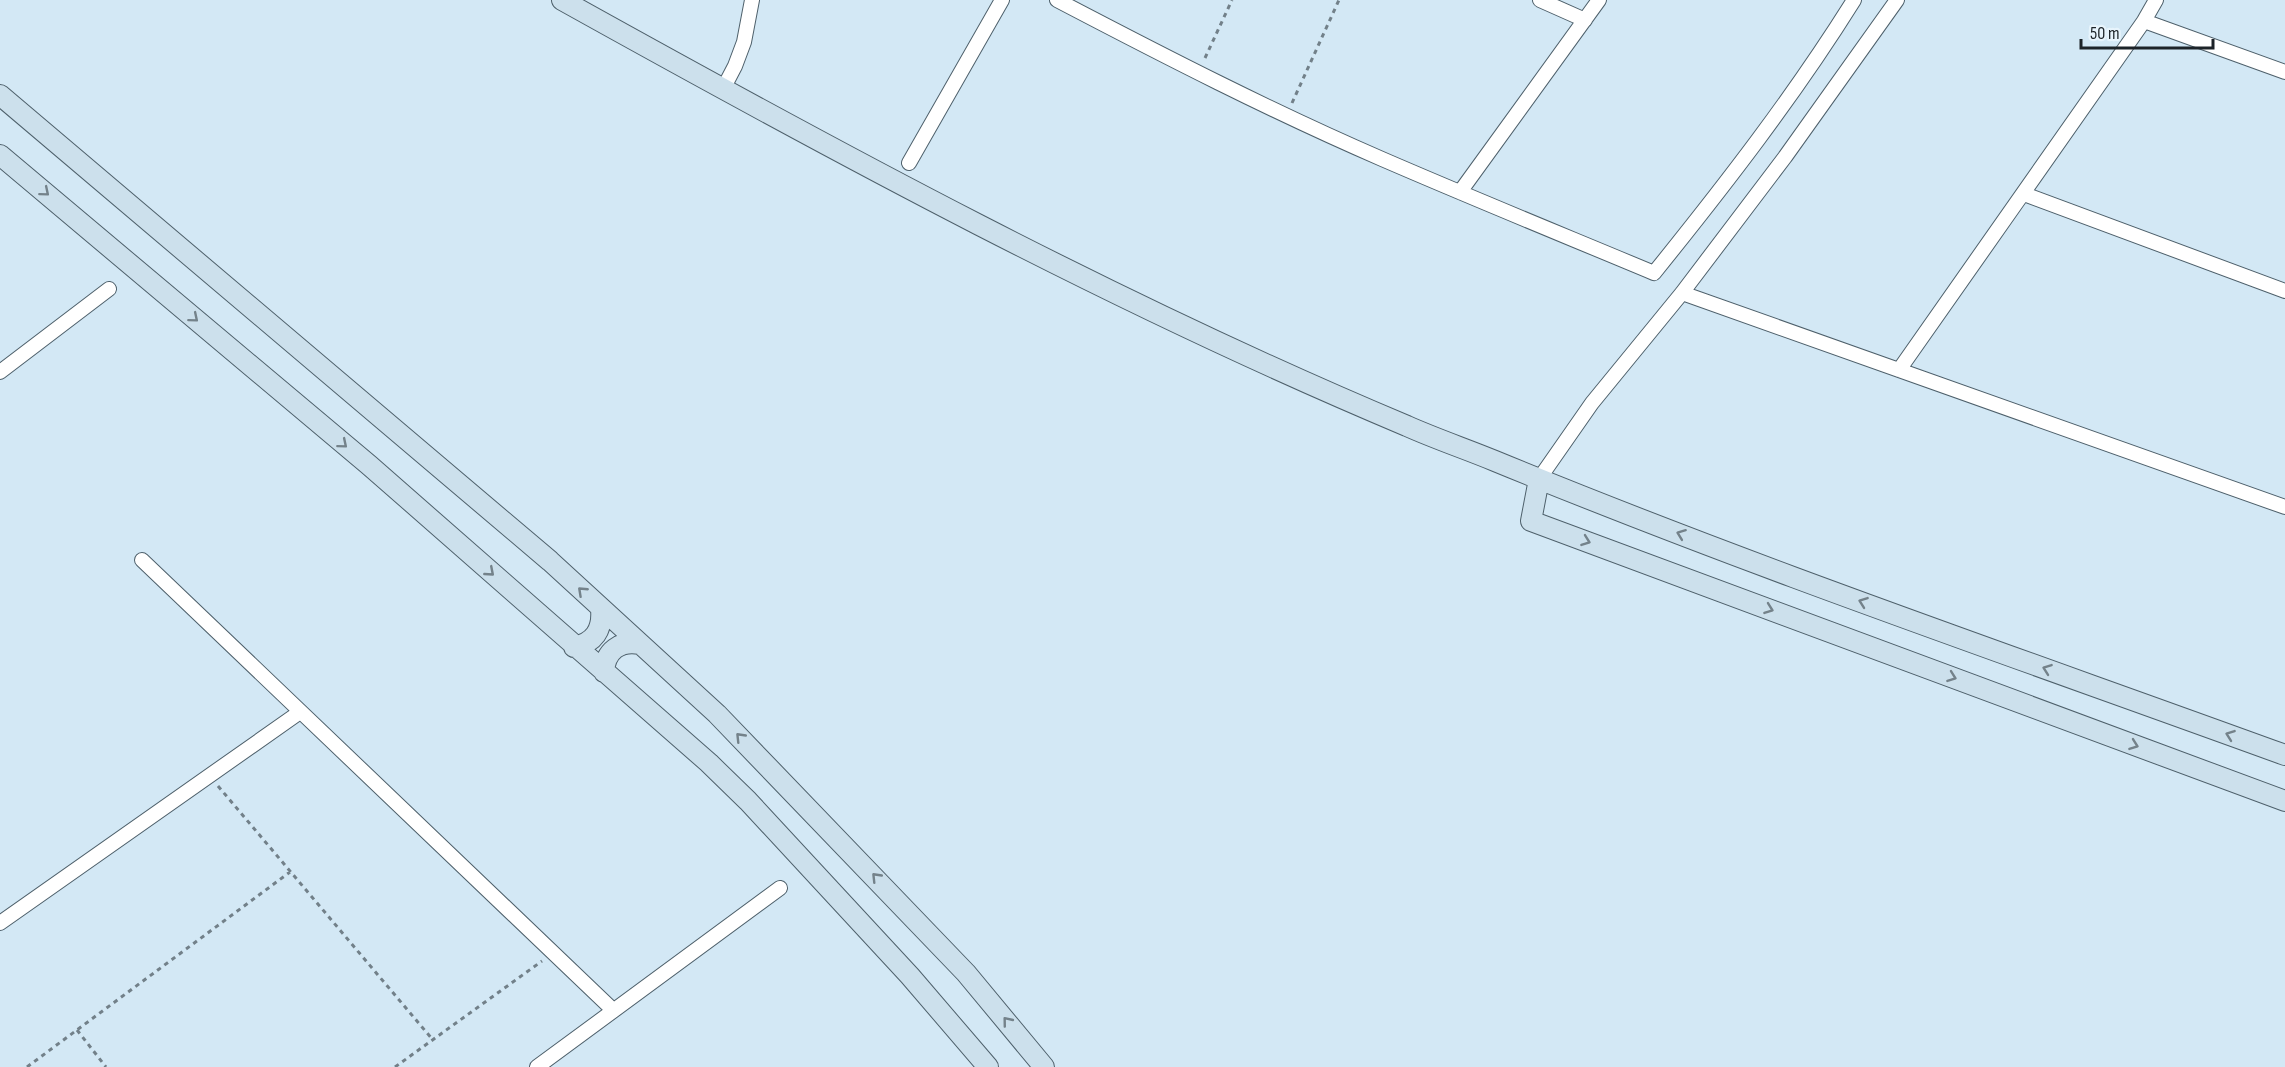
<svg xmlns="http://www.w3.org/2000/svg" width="2285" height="1067" viewBox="0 0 2285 1067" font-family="'Sofia Sans Condensed',sans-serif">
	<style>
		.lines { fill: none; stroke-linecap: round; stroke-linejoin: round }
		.street-casing { stroke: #4e606b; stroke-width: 16 }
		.secondary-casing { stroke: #4e606b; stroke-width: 22 }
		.path { stroke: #728089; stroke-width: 3; stroke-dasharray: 4.5 4.5; stroke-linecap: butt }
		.street { stroke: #fff; stroke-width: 14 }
		.secondary { stroke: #cce0ec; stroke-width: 20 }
		.oneway { stroke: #74828a }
	</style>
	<rect width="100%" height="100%" fill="#d3e8f5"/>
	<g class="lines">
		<defs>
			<path id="street" d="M 1057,0 C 1164,56 1271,111 1382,159 C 1472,198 1563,235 1654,273 C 1725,185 1794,96 1854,0
				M 1540,0 L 1585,20
				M 2144,21 L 2285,72
				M 723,89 L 735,66 L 744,42 L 752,0
				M 909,163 L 1002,0
				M 1460,192 L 1599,0
				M 2024,194 L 2285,291
				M 1682,293 L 2285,507
				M 1899,370 L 2144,21 L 2156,0
				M 0,372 L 109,289
				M 1539,479 L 1592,403 L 1682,293 L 1785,157 L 1897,0
				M 142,560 L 613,1010
				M 0,923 L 300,712
				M 537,1067 L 780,888"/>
			<path id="secondary" d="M 562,0 C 837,153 1116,304 1407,426 C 1436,439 1466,449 1495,461 C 1755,568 2021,659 2285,755
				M 0,95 L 550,561 L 717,714 L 966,973 L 1044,1067
				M 0,155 L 369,465 L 709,763 L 748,801 L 910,976 L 988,1067
				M 1539,479 L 1531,521 L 2285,801
				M 574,647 C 594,643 603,630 601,609
				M 604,672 C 605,651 620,640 640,644"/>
		</defs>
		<use href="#street" class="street-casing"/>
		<use href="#secondary" class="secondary-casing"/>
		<path class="path" d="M 1205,58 L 1232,0
			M 1292,103 L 1339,0
			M 218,786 L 433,1040
			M 77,1030 L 106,1067
			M 27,1067 L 290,872
			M 395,1067 L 542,961"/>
		<use href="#street" class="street"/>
		<use href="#secondary" class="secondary"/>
	</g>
	<defs><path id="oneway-chevron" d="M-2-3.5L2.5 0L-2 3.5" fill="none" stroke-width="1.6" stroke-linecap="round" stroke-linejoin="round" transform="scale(1.5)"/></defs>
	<g class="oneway">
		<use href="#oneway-chevron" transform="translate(45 192) rotate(40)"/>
		<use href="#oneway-chevron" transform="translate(194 318) rotate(40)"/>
		<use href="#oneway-chevron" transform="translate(343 444) rotate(40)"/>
		<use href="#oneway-chevron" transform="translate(1681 534) rotate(-159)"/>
		<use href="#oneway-chevron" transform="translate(1586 541) rotate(20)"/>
		<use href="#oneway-chevron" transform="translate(490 572) rotate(41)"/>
		<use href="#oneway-chevron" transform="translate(582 591) rotate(-137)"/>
		<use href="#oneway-chevron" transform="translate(1863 602) rotate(-160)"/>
		<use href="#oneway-chevron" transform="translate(1769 609) rotate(20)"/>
		<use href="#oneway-chevron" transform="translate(2047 669) rotate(-160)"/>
		<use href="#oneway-chevron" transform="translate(1952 677) rotate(20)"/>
		<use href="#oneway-chevron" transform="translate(2230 735) rotate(-160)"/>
		<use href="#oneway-chevron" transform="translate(740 737) rotate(-134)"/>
		<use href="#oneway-chevron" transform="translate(2134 745) rotate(20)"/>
		<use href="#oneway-chevron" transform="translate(876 877) rotate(-134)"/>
		<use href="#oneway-chevron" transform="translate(1007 1021) rotate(-129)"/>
	</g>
	<path d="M2081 39v9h132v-9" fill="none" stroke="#1c2328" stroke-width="3"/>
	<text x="2090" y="39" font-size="18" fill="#1c2328" stroke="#e7f4fc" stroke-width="4.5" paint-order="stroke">50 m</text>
</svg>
